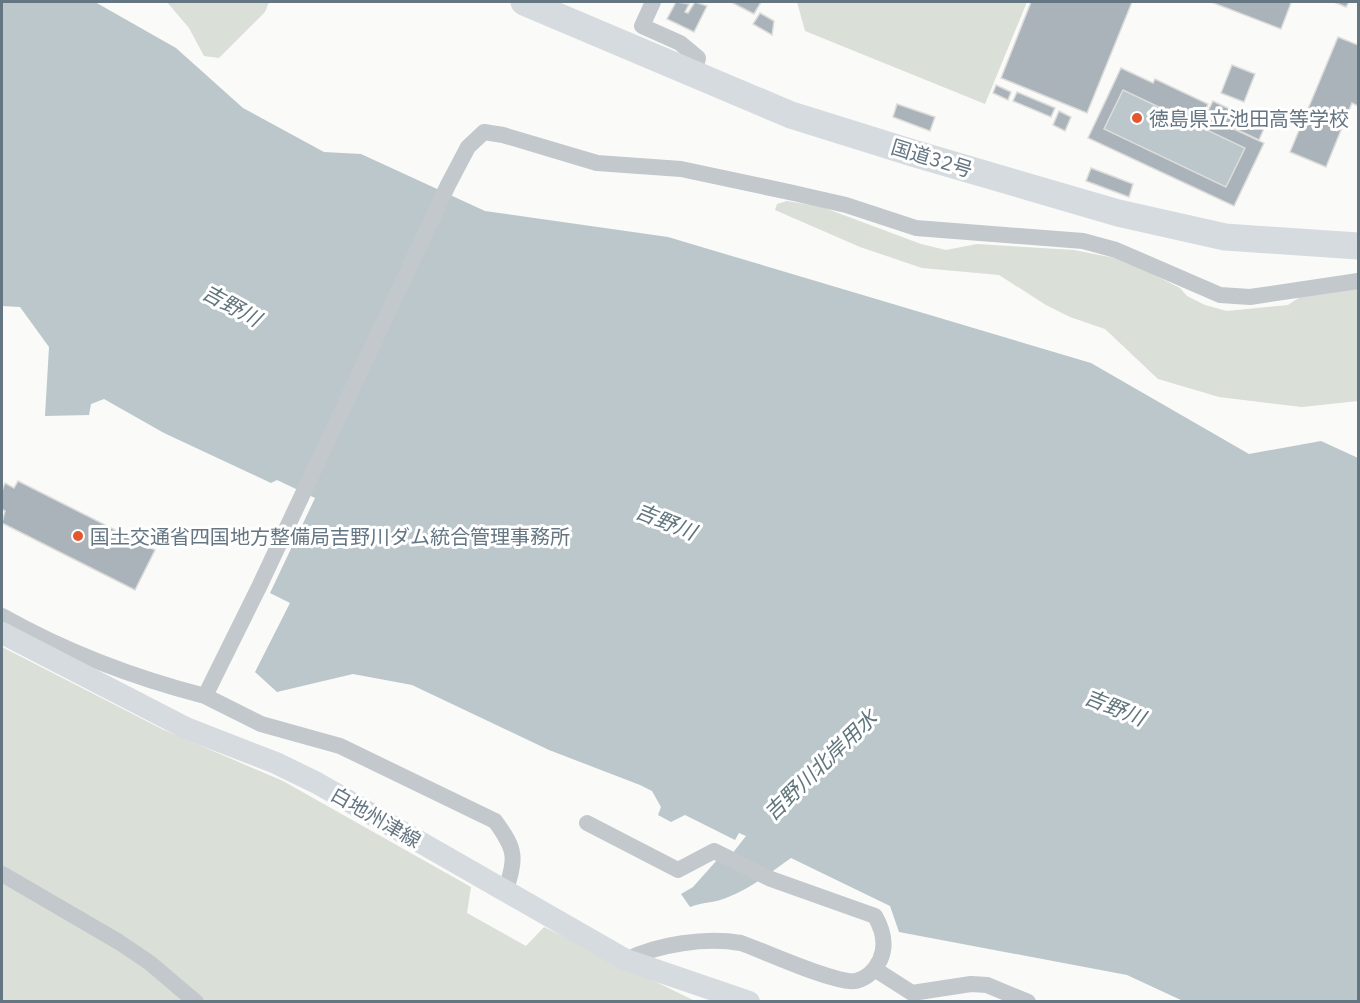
<svg xmlns="http://www.w3.org/2000/svg" width="1360" height="1003" viewBox="0 0 1360 1003" font-family="'IBM Plex Sans','Noto Sans JP',sans-serif">
	<style>
		.green { fill: #dadfd7 }
		.water { fill: #bbc7cb }
		.building { fill: #aab3b9; stroke: #dcdcda; stroke-width: 1.5; fill-rule: evenodd }
		.lines { fill: none; stroke-linecap: round; stroke-linejoin: round }
		.minor { stroke: #c3c8cc; stroke-width: 16 }
		.secondary { stroke: #d6dbdf; stroke-width: 22 }
		.trunk { stroke: #d6dbdf; stroke-width: 27 }
		.poi-dot { fill: #e4572e; stroke: #fff; stroke-width: 2 }
		.labels { text-anchor: middle; dominant-baseline: central; stroke-width: 6; stroke-linejoin: round; paint-order: stroke }
		.poi-label { font-size: 20px; fill: #657683; stroke: #fff; text-anchor: start }
		.street-label { font-size: 20px; fill: #657683; stroke: #fff }
		.water-label { font-size: 21px; font-style: italic; fill: #60757c; stroke: #fff }
	</style>
	<rect width="100%" height="100%" fill="#fafaf8"/>
	<path class="green" d="M 167,2 L 269,2 L 265,12 L 219,58 L 204,56 L 189,28 Z
		M 797,2 L 1027,2 L 985,104 L 805,31 Z
		M 787,201 L 822,207 L 921,244 L 946,250 L 977,244 L 1074,250 L 1125,260 L 1180,288 L 1187,296 L 1205,305 L 1227,311 L 1288,305 L 1300,297 L 1358,288 L 1358,401 L 1302,407 L 1219,397 L 1158,379 L 1105,329 L 1070,317 L 1046,305 L 999,275 L 922,268 L 860,247 L 775,210 L 777,204 Z
		M 2,647 L 162,729 L 283,781 L 471,887 L 467,913 L 526,946 L 544,927 L 695,1001 L 2,1001 Z"/>
	<path class="water" d="M 2,2 L 95,2 L 176,48 L 243,108 L 324,152 L 361,154 L 485,211 L 668,237 L 1091,363 L 1249,454 L 1321,441 L 1358,458 L 1358,1001 L 1183,1001 L 1127,975 L 899,932 L 890,906 L 791,858 C 771,872 750,889 726,898 C 715,903 702,902 690,907 L 681,894 L 693,887 L 717,860 L 724,864 L 746,836 L 739,833 L 735,840 L 685,815 L 671,822 L 658,815 L 661,807 L 652,791 L 640,785 L 549,750 L 412,685 L 353,674 L 277,692 L 255,672 L 290,603 L 270,593 L 315,498 L 277,480 L 271,483 L 164,433 L 104,399 L 91,404 L 89,415 L 45,416 L 49,347 L 20,307 L 2,306 Z
		M 1123,90 L 1245,148 L 1226,187 L 1104,129 Z"/>
	<path class="building" d="M 676,2 L 689,4 L 685,12 L 688,13 L 695,2 L 707,6 L 694,32 L 667,19 Z
		M 731,2 L 761,2 L 754,14 Z
		M 1031,2 L 1132,2 L 1087,113 L 1001,78 Z
		M 1211,2 L 1288,2 L 1291,3 L 1281,29 Z
		M 1334,2 L 1349,2 L 1346,7 Z
		M 760,13 L 774,21 L 772,35 L 753,24 Z
		M 1338,37 L 1358,45 L 1358,106 L 1352,103 L 1326,167 L 1290,152 Z
		M 1232,65 L 1255,74 L 1244,102 L 1221,93 Z
		M 1121,68 L 1153,83 L 1155,79 L 1208,104 L 1203,115 L 1264,143 L 1234,206 L 1088,138 ZM 1123,90 L 1245,148 L 1226,187 L 1104,129 Z
		M 996,85 L 1011,92 L 1008,100 L 993,93 Z
		M 1017,92 L 1055,108 L 1051,117 L 1013,101 Z
		M 1213,101 L 1265,126 L 1259,140 L 1206,115 Z
		M 897,104 L 935,117 L 930,131 L 893,117 Z
		M 1059,111 L 1071,117 L 1065,131 L 1053,125 Z
		M 1091,168 L 1133,184 L 1129,197 L 1086,181 Z
		M 18,481 L 155,550 L 135,590 L 2,523 L 5,511 L 2,509 L 2,491 L 5,483 L 14,488 Z"/>
	<g class="lines">
		<path class="minor" d="M 653,2 L 642,26 L 680,43 L 698,58 L 694,74
			M 2,616 C 64,651 135,678 205,696 L 259,587 L 448,185 L 468,147 L 484,132 L 503,135 L 597,163 L 681,169 L 789,192 L 846,205 L 916,228 L 1083,241 L 1116,250 L 1220,295 L 1250,297 L 1358,281
			M 205,696 L 261,724 L 340,746 L 495,821 C 517,851 516,857 505,893
			M 587,823 L 678,870 L 714,851 L 771,879 L 875,916 C 883,930 887,945 880,960 C 875,970 868,978 856,981 C 837,985 764,951 741,943 C 705,937 659,944 626,960
			M 2,874 L 119,942 L 150,963 L 196,1002
			M 876,970 L 912,993 L 971,984 L 987,985 L 1028,1002"/>
		<path class="secondary" d="M 2,633 L 186,728 L 276,763 L 317,783 L 626,960 L 749,1002"/>
		<path class="trunk" d="M 524,2 L 791,115 L 916,154 L 1118,213 L 1225,237 L 1358,246"/>
	</g>
	<g class="poi-dot">
		<circle cx="1137" cy="118" r="6"/>
		<circle cx="78" cy="536" r="6"/>
	</g>
	<g class="labels">
		<g class="poi-label">
			<text x="1149" y="118">徳島県立池田高等学校</text>
			<text x="90" y="536">国土交通省四国地方整備局吉野川ダム統合管理事務所</text>
		</g>
		<g class="street-label">
			<text transform="translate(932 158) rotate(17)">国道32号</text>
			<text transform="translate(376 817) rotate(30)">白地州津線</text>
		</g>
		<g class="water-label">
			<text transform="translate(232 305) rotate(29)">吉野川</text>
			<text transform="translate(666 521) rotate(22)">吉野川</text>
			<text transform="translate(1115 707) rotate(22)">吉野川</text>
			<text transform="translate(820 765) rotate(-44)">吉野川北岸用水</text>
		</g>
	</g>
	<rect width="1360" height="1003" fill="none" stroke="#657683" stroke-width="6"/>
</svg>
